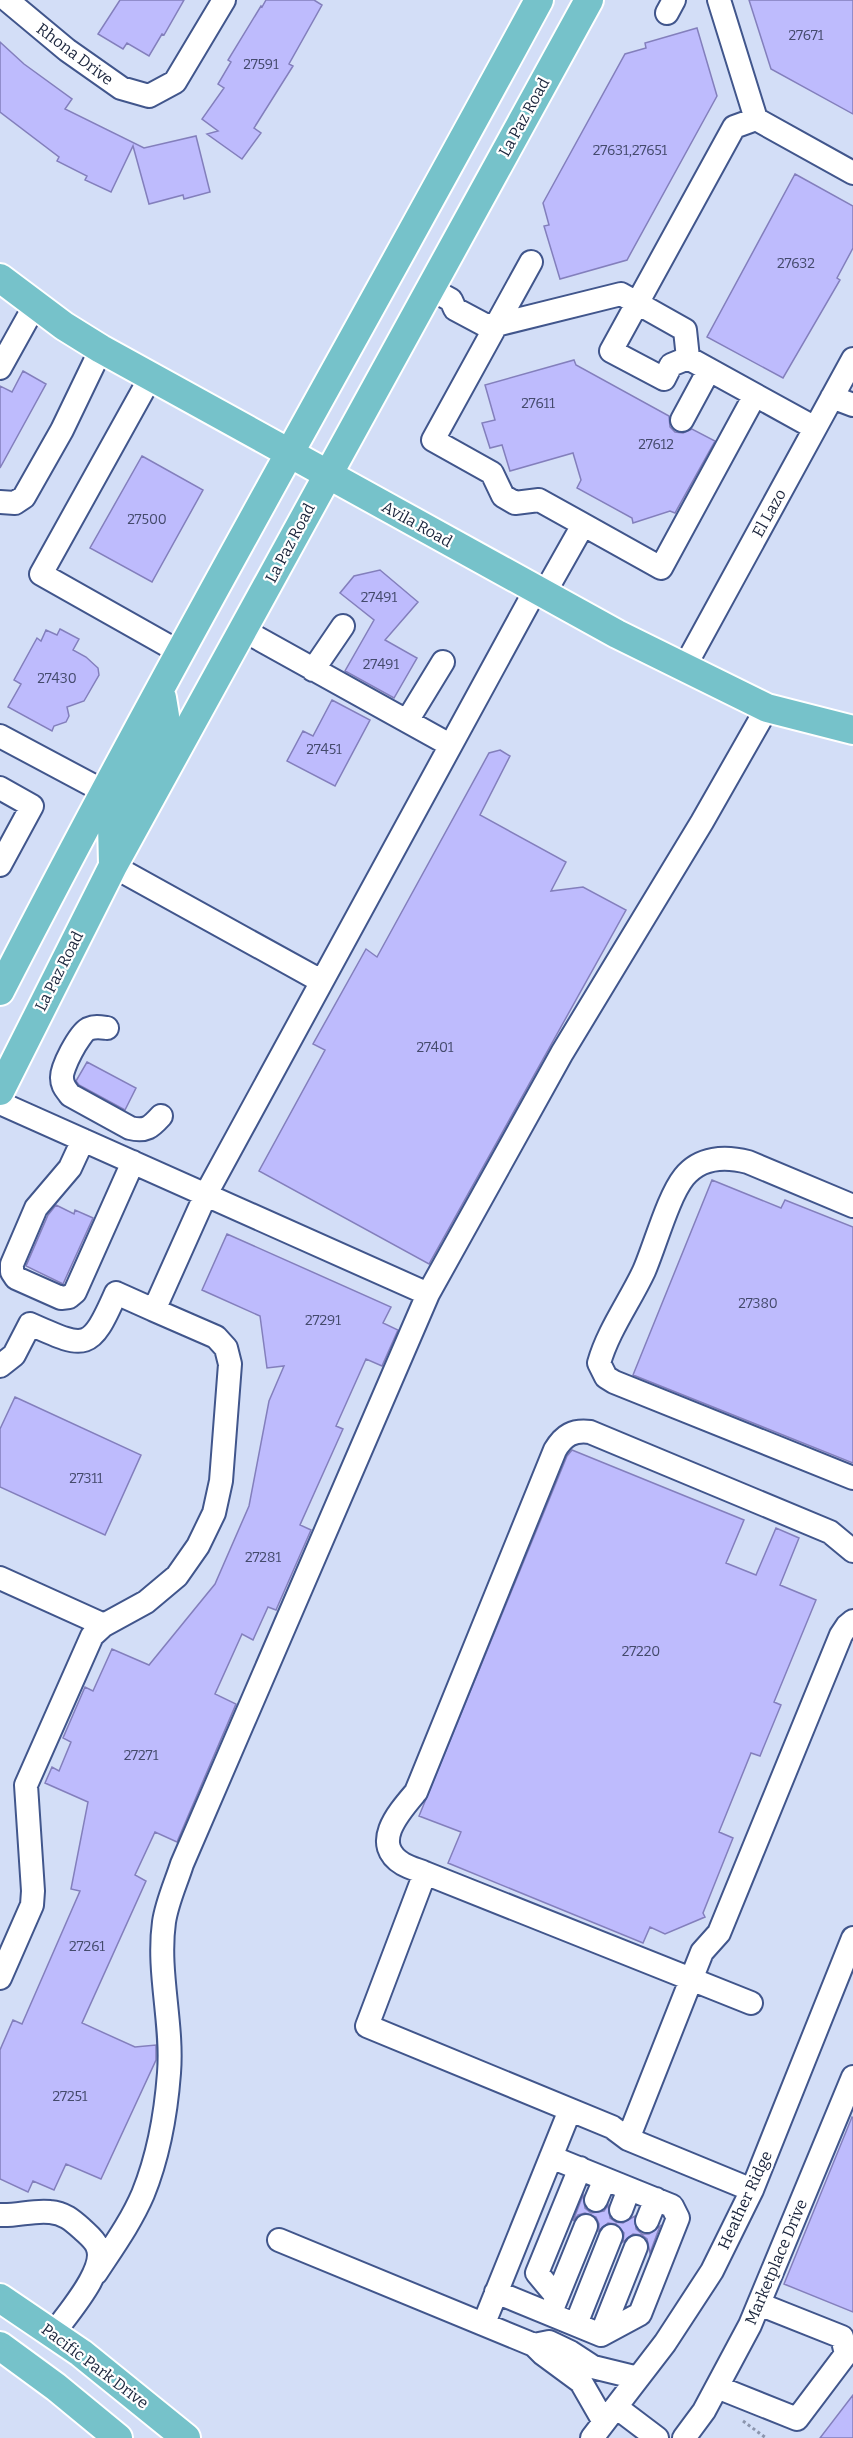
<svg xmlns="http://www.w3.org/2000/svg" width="853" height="2438" viewBox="0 0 853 2438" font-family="Bitter,serif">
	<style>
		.building { fill: #bebbfd; stroke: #837fbc; stroke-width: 1.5 }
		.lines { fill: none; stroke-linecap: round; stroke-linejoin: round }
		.minor-casing { stroke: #41568c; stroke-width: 26 }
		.major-casing { stroke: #fff; stroke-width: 32 }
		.path { stroke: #8b95ad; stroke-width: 3; stroke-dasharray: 3 3; stroke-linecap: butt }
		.minor { stroke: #fff; stroke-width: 22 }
		.major { stroke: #76c2ca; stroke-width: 28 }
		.labels { text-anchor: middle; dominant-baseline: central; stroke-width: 4.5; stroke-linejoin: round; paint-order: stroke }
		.number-label { font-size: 14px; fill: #444a6c }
		.street-label { font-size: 16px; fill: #1b253c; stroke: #fff }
	</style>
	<rect width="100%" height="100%" fill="#d3def7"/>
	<path class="building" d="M 120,0 L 184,0 L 164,35 L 162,34 L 149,56 L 127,43 L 123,49 L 98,34 Z
		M 266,0 L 314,0 L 322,5 L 289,64 L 293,66 L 254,128 L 261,133 L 242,159 L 207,134 L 218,131 L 202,119 L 224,88 L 218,84 L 231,62 L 228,60 L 261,6 L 262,7 Z
		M 749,0 L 853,0 L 853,114 L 771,69 Z
		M 697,28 L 717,96 L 627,260 L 560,279 L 544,226 L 549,225 L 543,203 L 625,54 L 646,48 L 645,43 Z
		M 0,42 L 24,64 L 72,99 L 65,109 L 144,148 L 196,136 L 210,192 L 184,199 L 183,195 L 149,204 L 133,146 L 111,192 L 85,180 L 87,176 L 57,161 L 59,157 L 0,112 Z
		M 795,174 L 853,206 L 853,248 L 837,278 L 840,280 L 783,378 L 707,337 Z
		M 574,360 L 576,365 L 669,416 L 670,427 L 675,432 L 683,433 L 692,429 L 715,441 L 675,513 L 670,511 L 633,523 L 632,518 L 577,488 L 581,480 L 573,453 L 510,471 L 502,445 L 490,448 L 482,423 L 495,420 L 485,385 Z
		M 23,371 L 46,384 L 0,468 L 0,386 L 12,392 Z
		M 142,456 L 203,490 L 152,582 L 90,548 Z
		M 380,570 L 418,602 L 385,640 L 417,658 L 394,698 L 345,671 L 374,620 L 340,593 L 354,576 Z
		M 60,629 L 79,639 L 73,650 L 86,657 L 98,668 L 99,675 L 84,701 L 67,707 L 69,716 L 66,722 L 54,726 L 52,731 L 8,707 L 21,684 L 14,680 L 37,638 L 41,641 L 46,630 L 57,635 Z
		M 332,700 L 370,720 L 335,786 L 287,761 L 303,731 L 313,736 Z
		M 500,750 L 510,756 L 480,815 L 566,862 L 551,891 L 583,887 L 626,910 L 429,1264 L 259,1171 L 325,1050 L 313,1044 L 366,949 L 377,957 L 489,753 Z
		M 87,1062 L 136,1088 L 125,1110 L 79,1085 L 76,1081 Z
		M 712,1180 L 781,1208 L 785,1200 L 853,1227 L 853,1463 L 633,1375 Z
		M 56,1205 L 74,1214 L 75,1210 L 93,1218 L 63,1284 L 26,1266 L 48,1215 Z
		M 227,1234 L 391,1307 L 383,1323 L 398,1330 L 382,1366 L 366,1359 L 336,1426 L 343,1429 L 300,1525 L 311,1530 L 276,1610 L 268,1607 L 253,1640 L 242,1634 L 215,1694 L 236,1704 L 177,1842 L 155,1832 L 135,1875 L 146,1881 L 82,2023 L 135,2047 L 156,2045 L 156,2060 L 101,2179 L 66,2164 L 54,2190 L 33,2181 L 28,2192 L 0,2179 L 0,2050 L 13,2020 L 22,2024 L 80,1891 L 71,1889 L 88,1802 L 45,1783 L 52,1767 L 59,1771 L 71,1742 L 63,1738 L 85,1687 L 93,1691 L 112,1649 L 149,1665 L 215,1584 L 249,1506 L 269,1401 L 284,1366 L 267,1368 L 260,1316 L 202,1290 Z
		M 15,1397 L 141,1455 L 105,1535 L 0,1487 L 0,1429 Z
		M 572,1450 L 744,1520 L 726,1563 L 756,1575 L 776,1528 L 799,1538 L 780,1585 L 816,1600 L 774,1702 L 781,1705 L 760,1756 L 751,1753 L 719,1832 L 733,1838 L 703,1913 L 705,1917 L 665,1934 L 650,1927 L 643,1943 L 448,1863 L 461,1832 L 419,1816 L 567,1456 Z
		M 852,2117 L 853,2118 L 853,2312 L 784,2284 Z
		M 583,2195 L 585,2208 L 591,2213 L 604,2211 L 608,2205 L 610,2218 L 616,2222 L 623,2223 L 635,2216 L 636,2229 L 642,2234 L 649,2234 L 660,2226 L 650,2253 L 647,2239 L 642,2235 L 633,2234 L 623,2242 L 624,2233 L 616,2224 L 608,2223 L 599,2231 L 599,2224 L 596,2217 L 585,2213 L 578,2215 L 573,2221 Z
		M 853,2395 L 853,2438 L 820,2438 Z"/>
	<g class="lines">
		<defs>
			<path id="minor" d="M 7,0 L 67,50 L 121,88 L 149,96 L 175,82 L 224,0
				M 719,0 L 756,119 L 853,173
				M 667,13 L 674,0
				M 531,262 L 433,440 L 492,473 L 503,496 L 515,503 L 539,500 L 661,568 L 755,395
				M 429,288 L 451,300 L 455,309 L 485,325 L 496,325 L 621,294 L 685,330 L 688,358 L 815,428
				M 688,358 L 671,365 L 664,379 L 611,351 L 734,127 L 756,119
				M 0,368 L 35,305
				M 150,378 L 41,574 L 181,653
				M 832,397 L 853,405
				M 682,420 L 709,370
				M 0,502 L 15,503 L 24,497 L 62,430 L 101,349
				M 544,594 L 583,525
				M 243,630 L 450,745
				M 684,668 L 853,359
				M 313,670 L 343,626
				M 407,721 L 443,662
				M 0,736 L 105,792
				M 0,788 L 32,806 L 0,865
				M 113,866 L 321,981
				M 107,1028 C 100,1027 95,1026 88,1029 C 79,1034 61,1068 62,1078 C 62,1086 66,1089 70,1095 L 130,1128 C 146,1132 151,1127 161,1116
				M 0,1103 L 428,1294
				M 83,1140 L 70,1168 L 36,1208 L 12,1264 L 12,1272 L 16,1278 L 61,1298 L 69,1297 L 75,1292 L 133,1162
				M 853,1206 L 748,1162 C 725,1156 700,1157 684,1177 C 668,1197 655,1246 644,1271 C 630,1301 608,1331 599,1363 L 606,1377 L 614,1382 L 853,1478
				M 0,1366 L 14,1355 L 30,1324 C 86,1349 90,1352 116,1293 L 154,1310
				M 0,1578 L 104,1625
				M 425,1873 L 751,2003
				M 0,1978 L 32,1905 L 33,1891 L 26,1785 L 92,1636 L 104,1625 L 146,1602 L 177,1576 L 198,1546 L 214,1513 L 221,1481 L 230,1364 L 226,1348 L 216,1337 L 154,1310 L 206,1194 L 536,589
				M 628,2139 L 702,1952 L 719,1933 L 841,1635 L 847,1626 L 853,1621
				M 752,2190 L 628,2139 L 612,2127 L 367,2026 L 425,1873 C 418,1870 410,1868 403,1864 C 370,1844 399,1812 416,1792 L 555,1450 C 564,1435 573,1430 590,1432 L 830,1532 L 853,1551
				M 596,2200 L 605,2179
				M 621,2210 L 629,2189
				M 0,2215 C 17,2216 33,2210 50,2212 C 64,2213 72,2220 82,2229 C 87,2234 94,2239 97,2246 C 108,2269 67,2314 53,2334
				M 647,2221 L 656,2199
				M 279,2240 L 534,2345 L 543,2354 L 581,2382 L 604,2422
				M 96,2273 C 113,2247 131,2222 143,2194 C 158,2157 166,2113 169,2073 C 173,2023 157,1972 164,1922 C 167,1902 176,1883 182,1864 L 428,1294 L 562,1053 L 702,822 L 767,708
				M 496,2292 L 601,2335 L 640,2314 L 678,2218 L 672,2206 L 551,2157
				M 557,2297 L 537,2273 L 580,2168
				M 553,2307 L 586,2226
				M 484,2323 L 570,2110
				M 576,2324 L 611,2236
				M 601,2335 L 636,2247
				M 534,2345 L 549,2342 L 570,2352 L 593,2367 L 638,2378
				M 717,2387 L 797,2419 L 846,2354 L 842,2337 L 759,2304
				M 616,2407 L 657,2438
				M 592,2438 L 665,2343 L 712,2271 L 752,2190 L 853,1938
				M 684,2438 L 704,2411 L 750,2325 L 853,2077"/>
			<path id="major" d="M 0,278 L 64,326 L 101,349 L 617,634 L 767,708 L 853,730
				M 113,864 L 112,823 L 160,733 L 165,716 L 162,698
				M 0,991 C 172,656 360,331 539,0
				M 0,1091 L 113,866 L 589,0
				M 0,2298 L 81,2353 L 186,2438
				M 0,2346 L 56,2387 L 118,2438"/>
		</defs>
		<use href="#minor" class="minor-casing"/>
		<use href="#major" class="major-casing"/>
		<path class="path" d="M 743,2421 L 766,2438"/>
		<use href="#minor" class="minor"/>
		<use href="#major" class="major"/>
	</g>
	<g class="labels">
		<g class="number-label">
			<text x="806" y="35">27671</text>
			<text x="261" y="64">27591</text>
			<text x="630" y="150">27631,27651</text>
			<text x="796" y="263">27632</text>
			<text x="538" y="403">27611</text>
			<text x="656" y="444">27612</text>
			<text x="147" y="519">27500</text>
			<text x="379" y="597">27491</text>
			<text x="381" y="664">27491</text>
			<text x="57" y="678">27430</text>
			<text x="324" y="749">27451</text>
			<text x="435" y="1047">27401</text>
			<text x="758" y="1303">27380</text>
			<text x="323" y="1320">27291</text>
			<text x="86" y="1478">27311</text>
			<text x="263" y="1557">27281</text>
			<text x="641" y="1651">27220</text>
			<text x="141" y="1755">27271</text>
			<text x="87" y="1946">27261</text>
			<text x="70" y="2096">27251</text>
		</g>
		<g class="street-label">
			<text transform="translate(75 54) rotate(37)">Rhona Drive</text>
			<text transform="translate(524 117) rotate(-61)">La Paz Road</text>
			<text transform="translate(769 513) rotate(-61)">El Lazo</text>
			<text transform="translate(417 524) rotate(29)">Avila Road</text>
			<text transform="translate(290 543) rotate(-62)">La Paz Road</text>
			<text transform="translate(59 971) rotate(-63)">La Paz Road</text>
			<text transform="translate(745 2200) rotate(-65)">Heather Ridge</text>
			<text transform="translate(776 2262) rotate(-67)">Marketplace Drive</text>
			<text transform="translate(95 2366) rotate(37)">Pacific Park Drive</text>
		</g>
	</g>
</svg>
